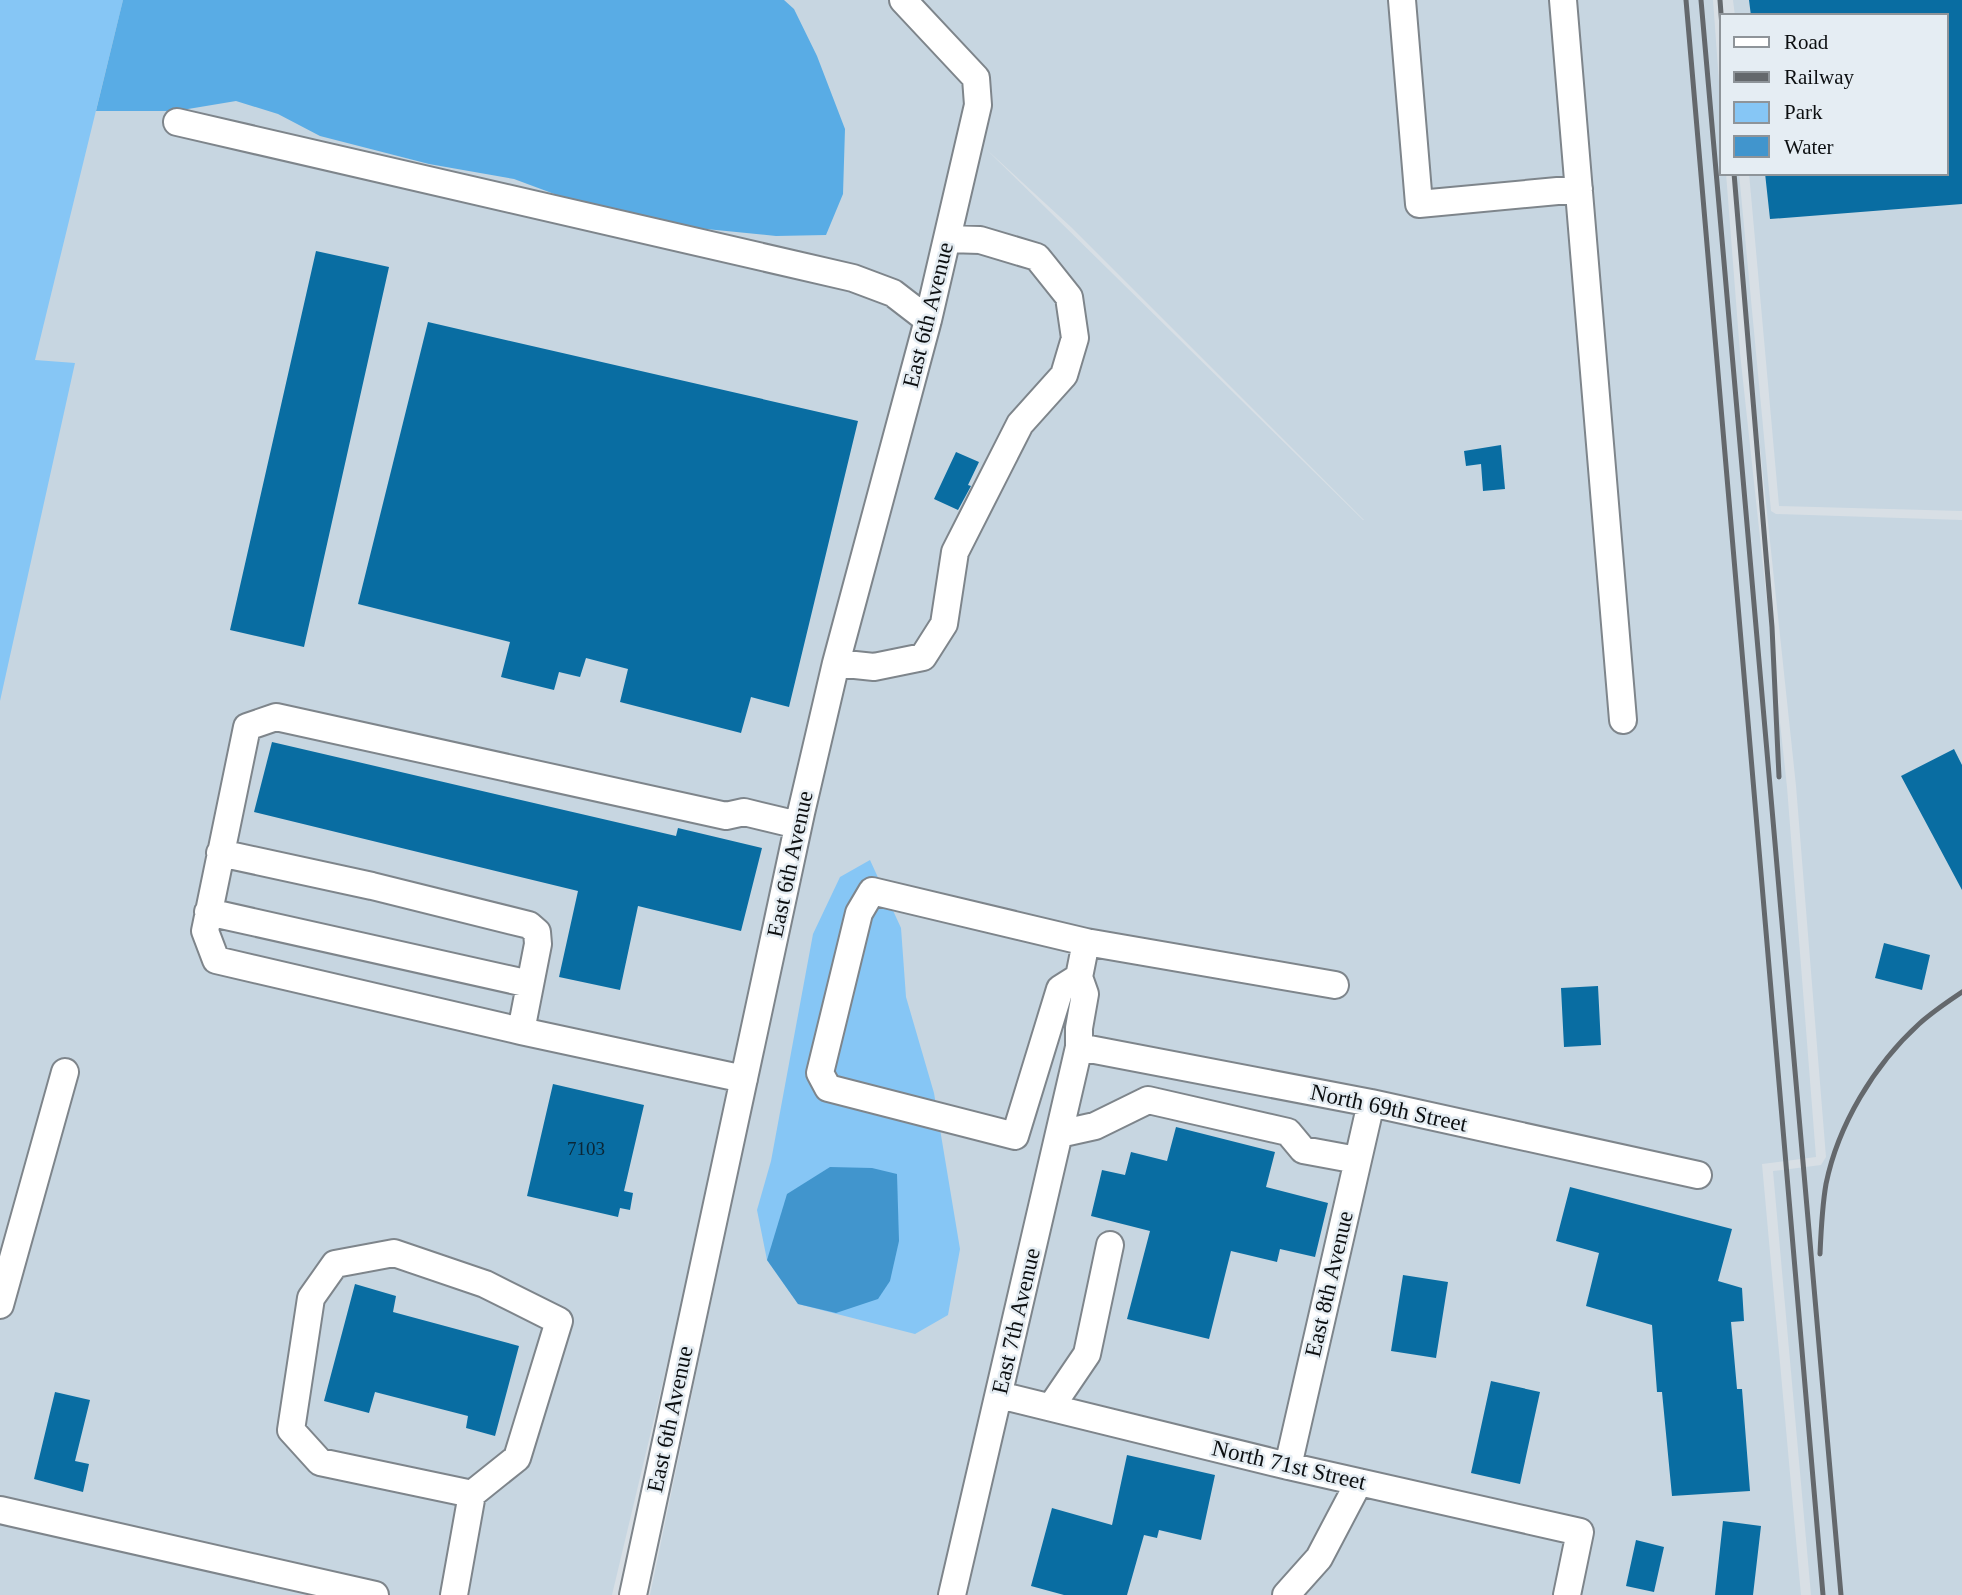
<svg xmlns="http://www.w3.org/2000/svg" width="1962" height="1595" viewBox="0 0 1962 1595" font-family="'Times New Roman',serif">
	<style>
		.built { fill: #c7d6e1; fill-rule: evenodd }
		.green { fill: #86c6f5 }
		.forest { fill: #59ace5 }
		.water { fill: #4195cd }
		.building { fill: #096da2 }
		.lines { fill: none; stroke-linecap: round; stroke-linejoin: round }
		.minor-casing { stroke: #7e858b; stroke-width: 30 }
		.minor { stroke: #fff; stroke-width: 26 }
		.rail { stroke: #64686c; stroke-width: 5 }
		.labels { text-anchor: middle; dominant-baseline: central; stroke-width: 5; stroke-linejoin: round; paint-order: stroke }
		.number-label { font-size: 19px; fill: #0b2635 }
		.street-label { font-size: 23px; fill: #0c0f11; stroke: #e5edf3 }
	</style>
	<rect width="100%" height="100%" fill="#d8dfe5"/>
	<path class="built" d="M 0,0 L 1713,0 L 1722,123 L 1722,173 L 1726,173 L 1740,353 L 1787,787 L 1816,1157 L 1762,1164 L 1801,1595 L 650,1595 L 911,342 L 612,1595 L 0,1595 ZM 986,149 L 1071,227 L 1364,520 L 1363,520 Z
		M 1733,0 L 1962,0 L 1962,511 L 1779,506 L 1749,173 L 1946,173 L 1946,16 L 1735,16 Z
		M 1736,173 L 1739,173 L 1771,511 L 1776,514 L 1962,520 L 1962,1595 L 1811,1595 L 1773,1171 L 1821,1165 L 1826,1157 L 1796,786 L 1750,353 Z"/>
	<path class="green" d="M 0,0 L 123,0 L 35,360 L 75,363 L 0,701 Z
		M 870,860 L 901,928 L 906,997 L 934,1093 L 960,1249 L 948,1315 L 915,1334 L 798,1304 L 767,1260 L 757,1210 L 771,1161 L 813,934 L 840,877 Z"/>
	<path class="forest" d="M 123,0 L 784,0 L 794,9 L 817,56 L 845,129 L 843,194 L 826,235 L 776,236 L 676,226 L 584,205 L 514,179 L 429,164 L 320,136 L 278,114 L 236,101 L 176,111 L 96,111 Z"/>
	<path class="water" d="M 830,1167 L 872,1168 L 897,1174 L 899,1241 L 890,1281 L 878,1299 L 836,1313 L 798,1304 L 767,1260 L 787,1194 Z"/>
	<path class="building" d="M 1749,0 L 1962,0 L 1962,204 L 1770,219 L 1765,173 L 1946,173 L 1946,16 L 1751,16 Z
		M 316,251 L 389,267 L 304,647 L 230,630 Z
		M 428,322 L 858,421 L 789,707 L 751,697 L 741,733 L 620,702 L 628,669 L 586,658 L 580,677 L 559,672 L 554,690 L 501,677 L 510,642 L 358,604 Z
		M 1501,445 L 1505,489 L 1483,491 L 1481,464 L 1466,466 L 1464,451 Z
		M 956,452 L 979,462 L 968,485 L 971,486 L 958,510 L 934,499 Z
		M 272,742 L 676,836 L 678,828 L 762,848 L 741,931 L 638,906 L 620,990 L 559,977 L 578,891 L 254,812 Z
		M 1954,749 L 1962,765 L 1962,890 L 1901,776 Z
		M 1884,943 L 1930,955 L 1922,990 L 1875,978 Z
		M 1598,986 L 1601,1045 L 1564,1047 L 1561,988 Z
		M 553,1084 L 644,1105 L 624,1191 L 633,1193 L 630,1210 L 620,1208 L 618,1217 L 527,1196 Z
		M 1176,1127 L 1275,1152 L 1266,1187 L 1328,1203 L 1315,1257 L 1280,1249 L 1277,1262 L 1231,1251 L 1209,1339 L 1127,1319 L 1150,1231 L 1091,1216 L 1102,1170 L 1125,1175 L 1131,1152 L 1167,1161 Z
		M 1570,1187 L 1732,1229 L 1718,1281 L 1742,1288 L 1744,1321 L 1731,1322 L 1737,1389 L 1742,1389 L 1750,1491 L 1672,1496 L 1662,1392 L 1657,1392 L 1652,1325 L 1586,1306 L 1599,1253 L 1556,1241 Z
		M 1403,1275 L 1448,1282 L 1436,1358 L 1391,1351 Z
		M 355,1284 L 396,1296 L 393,1312 L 519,1346 L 495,1436 L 466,1428 L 468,1416 L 375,1392 L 369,1413 L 324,1401 Z
		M 1491,1381 L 1540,1392 L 1520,1484 L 1471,1473 Z
		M 55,1392 L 90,1400 L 75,1461 L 89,1464 L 83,1492 L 34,1479 Z
		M 1127,1455 L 1215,1475 L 1201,1540 L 1159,1530 L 1157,1538 L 1144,1535 L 1127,1595 L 1064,1595 L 1031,1586 L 1052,1508 L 1112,1525 Z
		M 1723,1521 L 1761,1526 L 1753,1595 L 1715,1595 Z
		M 1636,1540 L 1664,1547 L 1654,1592 L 1626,1586 Z"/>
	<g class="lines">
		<defs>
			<path id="minor" d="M 1402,0 L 1419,204 L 1579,189
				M 1563,0 L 1623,720
				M 177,122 L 853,278 L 893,293 L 928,320
				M 836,663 L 874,667 L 923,657 L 944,624 L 955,552 L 1020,424 L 1064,375 L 1075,338 L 1069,297 L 1037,257 L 980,240 L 947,239
				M 220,853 L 372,886 L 529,925 L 537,932 L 538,944 L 521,1031
				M 208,912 L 530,984
				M 1086,942 L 1335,985
				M 1079,1047 L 1371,1103 L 1698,1175
				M 744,1079 L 521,1031 L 216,960 L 205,931 L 247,727 L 276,717 L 726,816 L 744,812 L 798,825
				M 1059,1134 L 1095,1126 L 1148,1100 L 1288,1132 L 1303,1150 L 1357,1160
				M 0,1305 L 65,1072
				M 999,1395 L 1288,1466 L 1580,1532 L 1567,1595
				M 1051,1407 L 1087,1354 L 1110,1245
				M 1288,1466 L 1371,1103
				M 0,1510 L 375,1595
				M 454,1595 L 472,1494 L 517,1458 L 559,1321 L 485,1284 L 394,1253 L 335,1264 L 311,1298 L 291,1430 L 320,1462 L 472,1494
				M 633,1595 L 801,813 L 836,663 L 928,320 L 978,105 L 976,78 L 903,0
				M 952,1595 L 1079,1047 L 1079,1028 L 1085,994 L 1079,977 L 1086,942 L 872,891 L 859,913 L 820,1073 L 828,1088 L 1015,1136 L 1060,989 L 1079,977
				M 1286,1595 L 1319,1558 L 1359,1482"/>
		</defs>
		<use href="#minor" class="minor-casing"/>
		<use href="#minor" class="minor"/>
		<path class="rail" d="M 1686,0 L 1823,1595
			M 1701,0 L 1841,1595
			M 1720,0 L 1722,27
			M 1734,173 L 1772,627 L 1779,777
			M 1820,1254 C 1821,1231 1822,1207 1826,1184 C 1838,1125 1874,1065 1919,1024 C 1932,1012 1947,1002 1962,992"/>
	</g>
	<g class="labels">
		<g class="number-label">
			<text x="586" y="1148">7103</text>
		</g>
		<g class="street-label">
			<text transform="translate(928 315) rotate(-76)">East 6th Avenue</text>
			<text transform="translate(790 864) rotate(-78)">East 6th Avenue</text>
			<text transform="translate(1389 1108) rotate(12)">North 69th Street</text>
			<text transform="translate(1329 1284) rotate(-77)">East 8th Avenue</text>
			<text transform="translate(1016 1321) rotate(-77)">East 7th Avenue</text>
			<text transform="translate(670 1419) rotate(-78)">East 6th Avenue</text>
			<text transform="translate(1289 1465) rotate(13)">North 71st Street</text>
		</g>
	</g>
	<rect x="1720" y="14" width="228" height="161" fill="#e5edf3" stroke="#8e9499" stroke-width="2"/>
	<rect x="1734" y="37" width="35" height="10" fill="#ffffff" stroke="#8e9499" stroke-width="2"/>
	<text x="1784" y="49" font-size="21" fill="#0c0f11">Road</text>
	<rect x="1734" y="72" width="35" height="10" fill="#64686c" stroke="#8e9499" stroke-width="2"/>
	<text x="1784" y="84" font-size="21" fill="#0c0f11">Railway</text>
	<rect x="1734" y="102" width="35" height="21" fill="#86c6f5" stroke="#8e9499" stroke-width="2"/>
	<text x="1784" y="119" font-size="21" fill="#0c0f11">Park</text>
	<rect x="1734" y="136" width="35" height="21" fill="#4195cd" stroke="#8e9499" stroke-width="2"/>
	<text x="1784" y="154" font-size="21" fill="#0c0f11">Water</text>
</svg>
